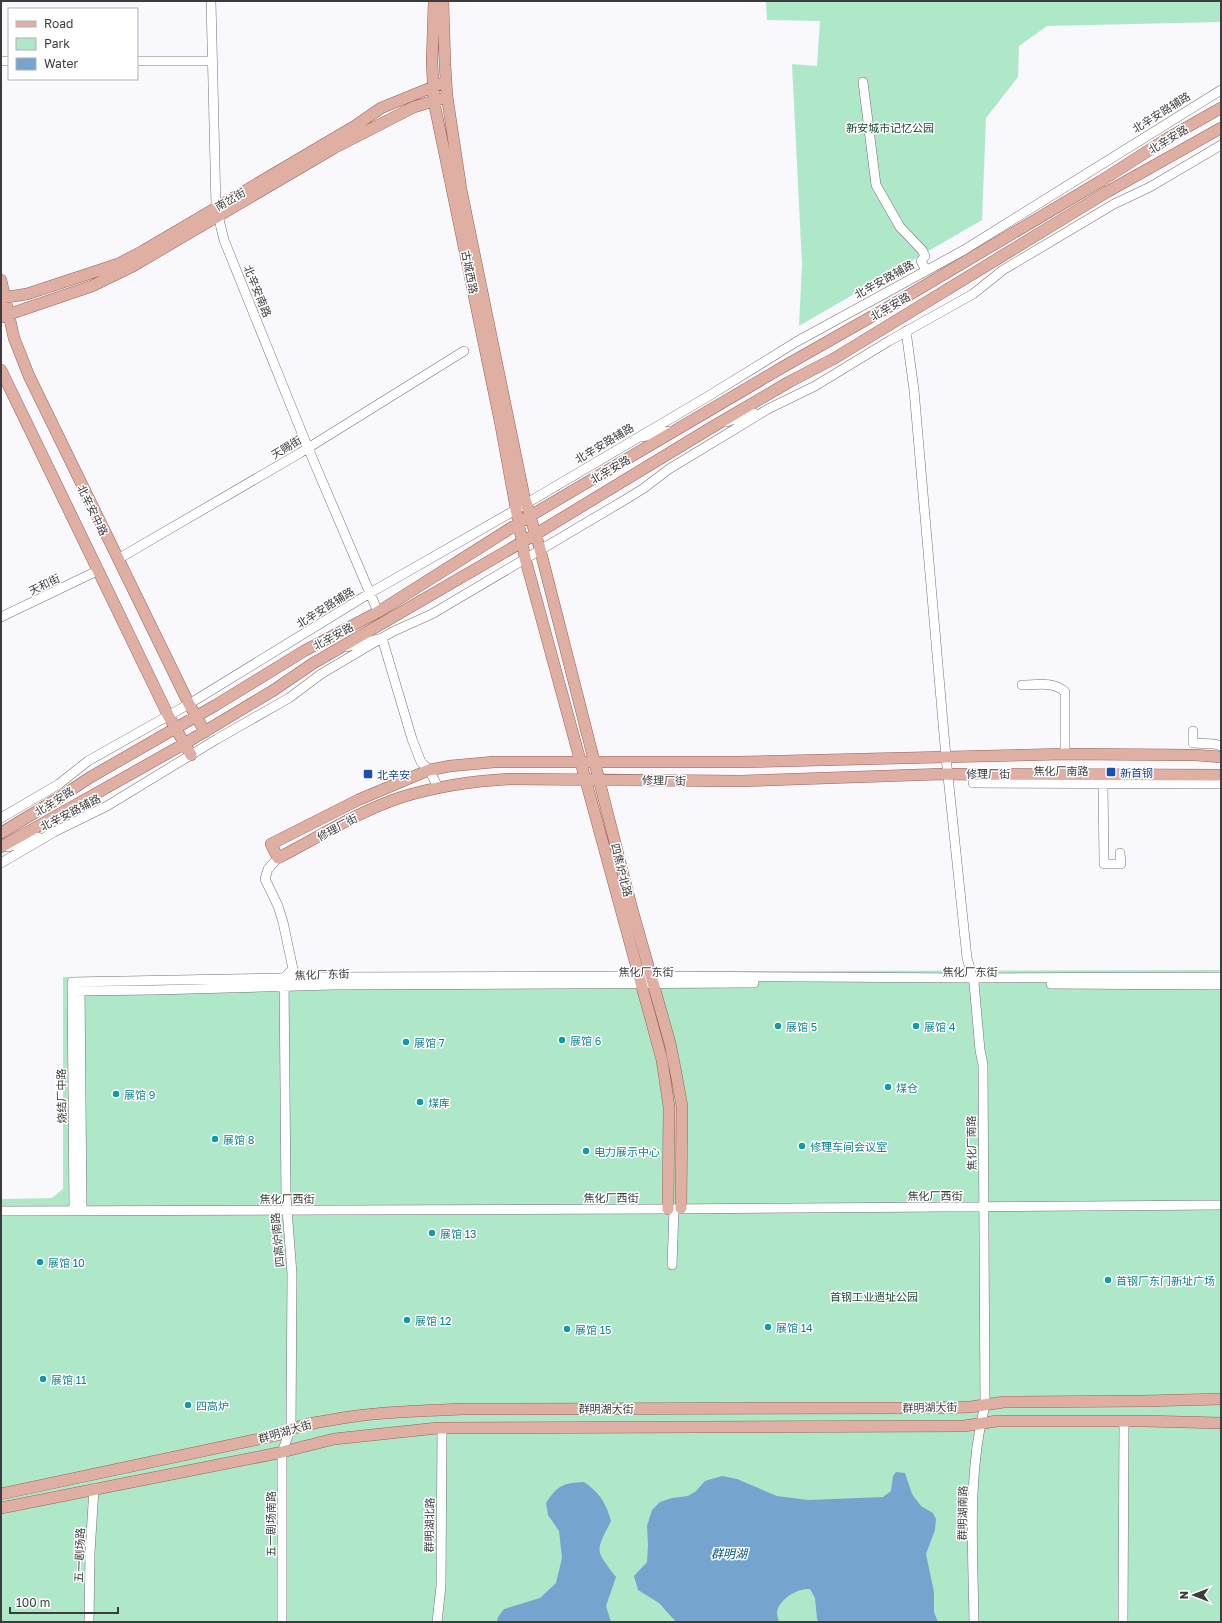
<svg xmlns="http://www.w3.org/2000/svg" width="1222" height="1623" viewBox="0 0 1222 1623" font-family="'Golos Text','Noto Sans SC',sans-serif">
	<style>
		.green { fill: #afe8c9 }
		.water { fill: #75a5cf }
		.lines { fill: none; stroke-linecap: round; stroke-linejoin: round }
		.minor-casing { stroke: #737377; stroke-width: 10 }
		.major-casing { stroke: #986458; stroke-width: 12 }
		.minor { stroke: #fff; stroke-width: 9 }
		.major { stroke: #dfafa3; stroke-width: 11 }
		.transit-dot { fill: #1a4fb4; stroke: #fff; stroke-width: 1.5 }
		.culture-dot { fill: #0f9aa8; stroke: #fff; stroke-width: 1.5 }
		.labels { text-anchor: middle; dominant-baseline: central; stroke-width: 3; stroke-linejoin: round; paint-order: stroke }
		.street-label { font-size: 11px; fill: #3c3c3e; stroke: #fff }
		.park-label { font-size: 11px; fill: #174932; stroke: #fff }
		.transit-label { font-size: 11px; fill: #164399; stroke: #fff; text-anchor: start }
		.culture-label { font-size: 11px; fill: #0d838f; stroke: #fff; text-anchor: start }
		.water-label { font-size: 12px; font-style: italic; fill: #005287; stroke: #fff }
	</style>
	<rect width="100%" height="100%" fill="#f8f8fd"/>
	<path class="green" d="M 766,1 L 1221,1 L 1221,22 L 1047,26 L 1019,46 L 1018,77 L 986,118 L 982,220 L 799,326 L 802,264 L 792,64 L 817,66 L 820,21 L 767,20 Z
		M 1221,970 L 1221,1622 L 1,1622 L 1,1199 L 52,1198 L 63,1189 L 63,977 L 748,971 Z"/>
	<path class="water" d="M 896,1472 L 905,1473 L 912,1494 L 921,1506 L 933,1513 L 936,1519 L 935,1530 L 926,1554 L 934,1592 L 934,1612 L 938,1622 L 819,1622 L 817,1619 L 815,1598 L 810,1589 C 798,1588 779,1599 777,1612 C 777,1615 778,1619 779,1622 L 676,1622 L 659,1603 L 638,1590 L 634,1576 L 647,1562 L 648,1546 L 647,1526 L 652,1510 L 660,1502 L 672,1498 L 688,1496 L 696,1491 L 705,1481 L 722,1476 L 737,1479 L 777,1496 L 808,1500 L 883,1497 L 891,1491 L 893,1476 Z
		M 584,1482 C 600,1493 606,1503 611,1521 C 595,1553 595,1549 616,1577 L 606,1606 L 611,1622 L 497,1622 L 498,1617 L 504,1609 L 540,1598 L 556,1583 L 562,1558 L 559,1531 L 548,1515 L 546,1503 C 558,1485 563,1483 584,1482 Z"/>
	<g class="lines">
		<defs>
			<path id="minor" d="M 211,1 L 216,207 L 224,240 L 308,448 L 378,612
				M 1,61 L 9,61
				M 137,61 L 212,61
				M 863,82 L 876,185 L 900,227 L 922,250 L 925,256 L 921,261 L 926,270
				M 906,331 L 914,390 L 946,757 L 967,958 L 974,983 L 980,1050 L 983,1065 L 985,1405 C 967,1475 973,1550 974,1622
				M 726,422 L 754,413
				M 641,437 L 670,431
				M 118,559 L 300,453 L 464,351
				M 1,617 L 97,571
				M 346,647 L 382,638 L 412,739 L 421,762 L 429,770 L 438,787
				M 1022,685 C 1036,685 1054,681 1065,692 L 1065,754
				M 1193,731 L 1193,743 L 1214,744 L 1221,746
				M 1103,782 L 1104,864 L 1121,864 L 1120,853
				M 973,783 L 1221,784
				M 1,818 L 59,784 L 88,761 L 189,704 L 370,593 L 517,509 L 707,397 L 796,342 L 964,250 L 1221,90
				M 8,847 L 38,837
				M 278,858 L 268,869 L 265,879 L 278,906 L 283,922 L 293,969 L 284,978 L 286,1196 L 292,1274 L 291,1428 L 282,1452 L 282,1622
				M 1,863 L 54,832 L 107,806 L 217,739 L 289,698 L 321,674 L 392,632 L 432,614 L 628,498 L 644,488 L 669,469 L 768,409 L 815,386 L 889,341 L 973,294 L 1003,270 L 1114,204 L 1150,187 L 1221,145
				M 1051,984 L 1221,985
				M 80,985 L 82,1210
				M 72,991 L 154,990 L 333,985 L 754,983
				M 74,1210 L 72,982 L 332,977 L 651,976 L 973,978 L 1221,977
				M 1,1211 L 668,1209 L 1221,1205
				M 672,1265 L 674,1209
				M 89,1622 L 90,1553 L 94,1488
				M 437,1622 L 441,1586 L 442,1428
				M 1123,1622 L 1124,1421"/>
			<path id="major" d="M 434,1 L 432,62 L 434,102 L 500,421 L 525,558 L 662,1060 L 669,1107 L 668,1209
				M 443,1 L 445,65 L 447,96 L 461,189 L 524,496 L 540,549 L 632,909 L 670,1043 L 676,1073 L 682,1106 L 681,1208
				M 1,280 L 14,338 L 29,376 L 189,704 L 205,732
				M 1,298 L 27,294 L 118,264 L 143,251 L 355,126 L 381,108 L 440,84
				M 1,317 L 92,286 L 133,266 L 334,148 L 414,107 L 440,99
				M 1,370 L 168,715 L 191,755
				M 1221,757 L 1195,755 L 1065,754 L 739,762 L 494,762 L 450,766 L 429,770 L 358,800 L 271,844 L 278,858 C 319,837 359,811 402,797 C 438,786 473,781 510,779 L 740,781 L 943,774 L 1221,775
				M 1,833 L 62,796 L 89,778 L 216,705 L 304,651 L 378,612 L 530,516 L 783,367 L 892,305 L 1101,181 L 1168,138 L 1221,108
				M 1,847 L 184,744 L 274,690 L 312,664 L 536,534 L 714,426 L 789,382 L 835,358 L 1107,192 L 1221,128
				M 1,1494 L 278,1435 C 295,1426 312,1423 331,1420 C 374,1412 418,1411 462,1409 L 924,1408 L 970,1407 L 1004,1402 L 1144,1401 L 1221,1399
				M 1,1508 L 278,1453 L 334,1439 L 438,1428 L 964,1426 L 997,1421 L 1144,1421 L 1221,1423"/>
		</defs>
		<use href="#minor" class="minor-casing"/>
		<use href="#major" class="major-casing"/>
		<use href="#minor" class="minor"/>
		<use href="#major" class="major"/>
	</g>
	<g class="transit-dot">
		<rect x="1106" y="767" width="10" height="10" rx="2"/>
		<rect x="363" y="769" width="10" height="10" rx="2"/>
	</g>
	<g class="culture-dot">
		<circle cx="778" cy="1026" r="4"/>
		<circle cx="916" cy="1026" r="4"/>
		<circle cx="562" cy="1040" r="4"/>
		<circle cx="406" cy="1042" r="4"/>
		<circle cx="888" cy="1087" r="4"/>
		<circle cx="116" cy="1094" r="4"/>
		<circle cx="420" cy="1102" r="4"/>
		<circle cx="215" cy="1139" r="4"/>
		<circle cx="802" cy="1146" r="4"/>
		<circle cx="586" cy="1151" r="4"/>
		<circle cx="432" cy="1233" r="4"/>
		<circle cx="40" cy="1262" r="4"/>
		<circle cx="1108" cy="1280" r="4"/>
		<circle cx="407" cy="1320" r="4"/>
		<circle cx="768" cy="1327" r="4"/>
		<circle cx="567" cy="1329" r="4"/>
		<circle cx="43" cy="1379" r="4"/>
		<circle cx="188" cy="1405" r="4"/>
	</g>
	<g class="labels">
		<g class="street-label">
			<text transform="translate(1161 112) rotate(-32)">北辛安路辅路</text>
			<text transform="translate(1168 139) rotate(-31)">北辛安路</text>
			<text transform="translate(230 199) rotate(-30)">南岔街</text>
			<text transform="translate(470 272) rotate(79)">古城西路</text>
			<text transform="translate(884 279) rotate(-29)">北辛安路辅路</text>
			<text transform="translate(258 291) rotate(68)">北辛安南路</text>
			<text transform="translate(890 306) rotate(-30)">北辛安路</text>
			<text transform="translate(604 443) rotate(-31)">北辛安路辅路</text>
			<text transform="translate(286 447) rotate(-31)">天赐街</text>
			<text transform="translate(610 469) rotate(-30)">北辛安路</text>
			<text transform="translate(93 510) rotate(64)">北辛安中路</text>
			<text transform="translate(44 584) rotate(-26)">天和街</text>
			<text transform="translate(325 607) rotate(-32)">北辛安路辅路</text>
			<text transform="translate(333 636) rotate(-28)">北辛安路</text>
			<text x="1061" y="770">焦化厂南路</text>
			<text x="988" y="773">修理厂街</text>
			<text transform="translate(664 780) rotate(1)">修理厂街</text>
			<text transform="translate(54 801) rotate(-32)">北辛安路</text>
			<text transform="translate(70 812) rotate(-27)">北辛安路辅路</text>
			<text transform="translate(337 827) rotate(-28)">修理厂街</text>
			<text transform="translate(622 870) rotate(76)">四焦炉北路</text>
			<text x="646" y="971">焦化厂东街</text>
			<text x="970" y="971">焦化厂东街</text>
			<text transform="translate(322 974) rotate(-2)">焦化厂东街</text>
			<text transform="translate(61 1096) rotate(-91)">烧结厂中路</text>
			<text transform="translate(971 1143) rotate(-91)">焦化厂南路</text>
			<text x="935" y="1195">焦化厂西街</text>
			<text x="611" y="1197">焦化厂西街</text>
			<text x="287" y="1198">焦化厂西街</text>
			<text transform="translate(277 1240) rotate(-95)">四高炉南路</text>
			<text transform="translate(930 1407) rotate(-1)">群明湖大街</text>
			<text x="606" y="1408">群明湖大街</text>
			<text transform="translate(285 1431) rotate(-16)">群明湖大街</text>
			<text transform="translate(962 1513) rotate(-89)">群明湖南路</text>
			<text transform="translate(270 1524) rotate(-90)">五一剧场南路</text>
			<text transform="translate(429 1525) rotate(-89)">群明湖北路</text>
			<text transform="translate(79 1555) rotate(-88)">五一剧场路</text>
		</g>
		<g class="park-label">
			<text x="890" y="127">新安城市记忆公园</text>
			<text x="874" y="1296">首钢工业遗址公园</text>
		</g>
		<g class="transit-label">
			<text x="1120" y="772">新首钢</text>
			<text x="377" y="774">北辛安</text>
		</g>
		<g class="culture-label">
			<text x="786" y="1026">展馆 5</text>
			<text x="924" y="1026">展馆 4</text>
			<text x="570" y="1040">展馆 6</text>
			<text x="414" y="1042">展馆 7</text>
			<text x="896" y="1087">煤仓</text>
			<text x="124" y="1094">展馆 9</text>
			<text x="428" y="1102">煤库</text>
			<text x="223" y="1139">展馆 8</text>
			<text x="810" y="1146">修理车间会议室</text>
			<text x="594" y="1151">电力展示中心</text>
			<text x="440" y="1233">展馆 13</text>
			<text x="48" y="1262">展馆 10</text>
			<text x="1116" y="1280">首钢厂东门新址广场</text>
			<text x="415" y="1320">展馆 12</text>
			<text x="776" y="1327">展馆 14</text>
			<text x="575" y="1329">展馆 15</text>
			<text x="51" y="1379">展馆 11</text>
			<text x="196" y="1405">四高炉</text>
		</g>
		<g class="water-label">
			<text x="729" y="1553">群明湖</text>
		</g>
	</g>
	<rect width="1222" height="1623" fill="none" stroke="#3c3c3e" stroke-width="4"/>
	<rect x="8" y="8" width="130" height="72" fill="#ffffff" stroke="#b1b1b2"/>
	<rect x="16" y="21" width="20" height="6" fill="#dfafa3" stroke="#b1b1b2"/>
	<text x="44" y="28" font-size="12" fill="#3c3c3e">Road</text>
	<rect x="16" y="38" width="20" height="12" fill="#afe8c9" stroke="#b1b1b2"/>
	<text x="44" y="48" font-size="12" fill="#3c3c3e">Park</text>
	<rect x="16" y="58" width="20" height="12" fill="#75a5cf" stroke="#b1b1b2"/>
	<text x="44" y="68" font-size="12" fill="#3c3c3e">Water</text>
	<g transform="translate(1194 1595) rotate(270)" stroke="#ffffff" stroke-width="3" paint-order="stroke">
	<path d="M0-3L7 15L0 10L-7 15Z" fill="#3c3c3e"/>
	<text y="-6" font-size="11" font-weight="bold" text-anchor="middle" fill="#3c3c3e">N</text>
	</g>
	<path d="M10 1607v6h108v-6" fill="none" stroke="#3c3c3e" stroke-width="2"/>
	<text x="16" y="1607" font-size="12" fill="#3c3c3e" stroke="#ffffff" stroke-width="3" paint-order="stroke">100 m</text>
</svg>
